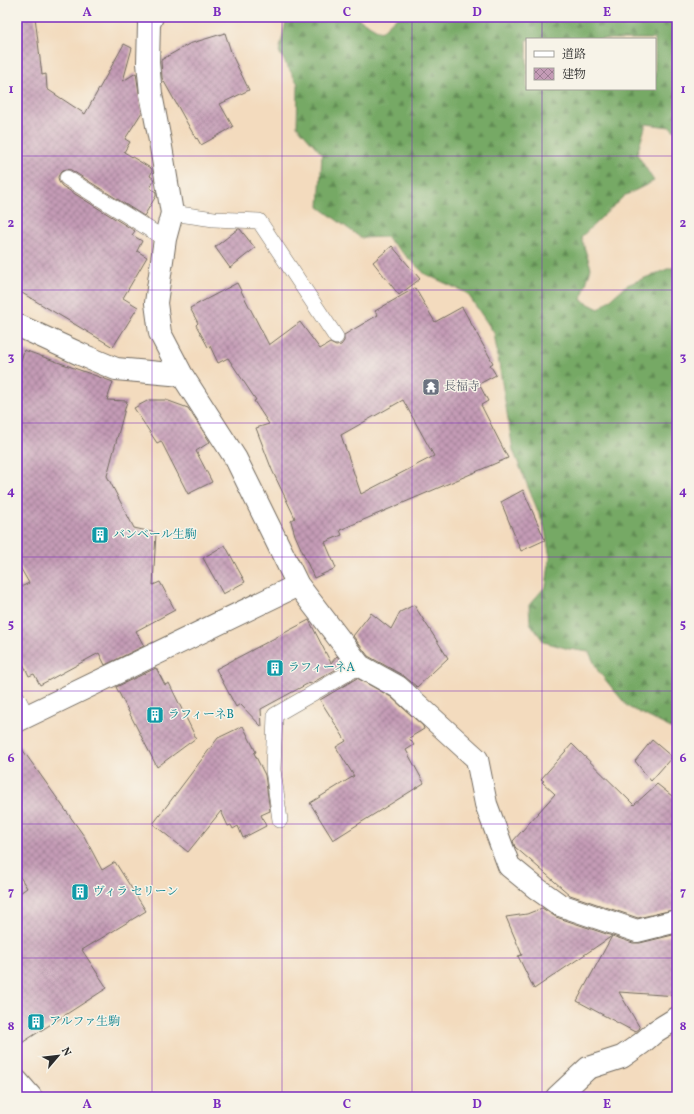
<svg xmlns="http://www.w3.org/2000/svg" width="694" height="1114" viewBox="0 0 694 1114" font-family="Vollkorn,'Noto Serif JP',serif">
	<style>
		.forest { fill: url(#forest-firs); stroke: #506a48; fill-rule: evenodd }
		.building { fill: url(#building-cross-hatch); fill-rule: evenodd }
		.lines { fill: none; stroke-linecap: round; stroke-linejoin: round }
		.lane-casing { stroke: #71695e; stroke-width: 16 }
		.street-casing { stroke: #71695e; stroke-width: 24 }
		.lane { stroke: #fff; stroke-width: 15 }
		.street { stroke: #fff; stroke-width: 22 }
		.grid { fill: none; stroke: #7b2cbf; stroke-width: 1; stroke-opacity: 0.55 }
		.labels { text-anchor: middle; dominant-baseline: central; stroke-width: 3; stroke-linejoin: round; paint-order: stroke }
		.worship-label { font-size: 12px; fill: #5b616d; stroke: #f7f3e8; text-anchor: start }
		.culture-label { font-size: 12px; fill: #0d838f; stroke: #f7f3e8; text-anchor: start }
		.neatline { fill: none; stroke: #7b2cbf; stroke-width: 1.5 }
		.grid-label { font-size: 13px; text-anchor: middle; font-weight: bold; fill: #7b2cbf }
	</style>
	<defs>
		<pattern id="forest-firs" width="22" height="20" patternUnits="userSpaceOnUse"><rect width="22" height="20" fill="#76a965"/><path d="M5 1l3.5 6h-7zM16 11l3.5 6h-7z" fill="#618a53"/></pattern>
		<pattern id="building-cross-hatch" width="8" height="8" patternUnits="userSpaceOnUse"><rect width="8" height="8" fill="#c49bb6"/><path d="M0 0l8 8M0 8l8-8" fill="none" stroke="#9f7f94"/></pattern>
	</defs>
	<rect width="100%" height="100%" fill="#f7f3e8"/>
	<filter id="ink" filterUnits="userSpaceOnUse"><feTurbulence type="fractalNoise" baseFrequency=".025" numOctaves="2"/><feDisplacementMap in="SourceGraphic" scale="8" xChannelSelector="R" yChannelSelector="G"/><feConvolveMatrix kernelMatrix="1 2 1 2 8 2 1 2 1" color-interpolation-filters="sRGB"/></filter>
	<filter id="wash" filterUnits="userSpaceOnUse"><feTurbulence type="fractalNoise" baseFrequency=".012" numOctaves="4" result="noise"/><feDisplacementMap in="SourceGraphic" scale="16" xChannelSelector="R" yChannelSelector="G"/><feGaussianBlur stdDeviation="0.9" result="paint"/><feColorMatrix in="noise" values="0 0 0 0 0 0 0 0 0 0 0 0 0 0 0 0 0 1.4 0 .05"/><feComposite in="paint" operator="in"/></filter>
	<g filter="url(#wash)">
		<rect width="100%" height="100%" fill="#f3dbbe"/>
		<path class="forest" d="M 287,17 L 355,17 L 381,32 L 397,17 L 677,17 L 677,133 L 670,127 L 646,124 L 637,154 L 654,181 L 624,196 L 581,237 L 591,268 L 581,300 L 599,309 L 627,285 L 670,268 L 677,268 L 677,737 L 673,729 L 628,707 L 598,671 L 589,652 L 569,649 L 544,642 L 530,623 L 529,605 L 546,586 L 550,557 L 544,526 L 513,450 L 494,333 L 467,293 L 425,274 L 386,237 L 361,238 L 319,207 L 322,154 L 297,126 L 298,84 L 279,52 ZM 527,39 L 655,39 L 655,89 L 527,89 Z"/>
		<g id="blocks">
			<path class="building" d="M 17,17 L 35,17 L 42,75 L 46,74 L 47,89 L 85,114 L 124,44 L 132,48 L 123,81 L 136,73 L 142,112 L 125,139 L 130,142 L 124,152 L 152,169 L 152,172 L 150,176 L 153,178 L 154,181 L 150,188 L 156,192 L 156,196 L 144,216 L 71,170 L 67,169 L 63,170 L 60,173 L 58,177 L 59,182 L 62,186 L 135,231 L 132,235 L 142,241 L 137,251 L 147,257 L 123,298 L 138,307 L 113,347 L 17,290 Z
				M 225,33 L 232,55 L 249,90 L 220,104 L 233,127 L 201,145 L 197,138 L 196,139 L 162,78 L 161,60 L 189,44 Z
				M 238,229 L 240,229 L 255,248 L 230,268 L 215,247 Z
				M 392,246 L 420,279 L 399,295 L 373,262 Z
				M 237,283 L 269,345 L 300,322 L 320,349 L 330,343 L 336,346 L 341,345 L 344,341 L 344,335 L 378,315 L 375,311 L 415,288 L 435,322 L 462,307 L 493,363 L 490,365 L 496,375 L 479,384 L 488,401 L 481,405 L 508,458 L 340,530 L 342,535 L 325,542 L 336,568 L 314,578 L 295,535 L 291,521 L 295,518 L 272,470 L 256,428 L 269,424 L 254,401 L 256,400 L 228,358 L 218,363 L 210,346 L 208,347 L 196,325 L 198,323 L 190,308 ZM 403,400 L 434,456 L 361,494 L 341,435 Z
				M 24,350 L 113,382 L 107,400 L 127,401 L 107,476 L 134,528 L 156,533 L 153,585 L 160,582 L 175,610 L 136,631 L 144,646 L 105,665 L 99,653 L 40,685 L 34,674 L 29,676 L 17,651 L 17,589 L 29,583 L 17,562 L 17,376 Z
				M 149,400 L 166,400 L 188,408 L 210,442 L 196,451 L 212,482 L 188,494 L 161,441 L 157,443 L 134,408 Z
				M 523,490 L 545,540 L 521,551 L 501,502 Z
				M 225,545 L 245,582 L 223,594 L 203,558 Z
				M 414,605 L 448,658 L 417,687 L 404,676 L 368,656 L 353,636 L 371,613 L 391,629 L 400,612 Z
				M 309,620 L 331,663 L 337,656 L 344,665 L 310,684 L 309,683 L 261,709 L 262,727 L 240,704 L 236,707 L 216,669 Z
				M 156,668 L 165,685 L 169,683 L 196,738 L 157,767 L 116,687 Z
				M 357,678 L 391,697 L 423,726 L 424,729 L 409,738 L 414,745 L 406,750 L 424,783 L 333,840 L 310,803 L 354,776 L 336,747 L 346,741 L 320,700 Z
				M 243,726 L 256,752 L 254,753 L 265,775 L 270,811 L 261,815 L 266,826 L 243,838 L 238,826 L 233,829 L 231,825 L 228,826 L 221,811 L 188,852 L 153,824 L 218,738 Z
				M 652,740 L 672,757 L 651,781 L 635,761 Z
				M 17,742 L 84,836 L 102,870 L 115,862 L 146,911 L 82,950 L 107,988 L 17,1046 L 17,895 L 27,888 L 17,872 Z
				M 572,744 L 634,805 L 657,784 L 677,800 L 677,909 L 638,918 L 570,895 L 515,847 L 513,841 L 555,794 L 542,782 L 544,781 L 541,779 Z
				M 542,908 L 556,917 L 633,943 L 640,943 L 677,934 L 677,996 L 619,992 L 640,1028 L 635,1032 L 577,1001 L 612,936 L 534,989 L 518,956 L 522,955 L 506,917 L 527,914 Z"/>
		</g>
	</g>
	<g filter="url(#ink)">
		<use href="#blocks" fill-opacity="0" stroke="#71695e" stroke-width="1"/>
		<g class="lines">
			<defs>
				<path id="lane" d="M 67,178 L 165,239
					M 172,213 L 214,219 L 259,221 L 336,337
					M 17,697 L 27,716
					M 280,820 L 273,770 L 275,715 L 360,666"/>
				<path id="street" d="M 152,17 L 149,24 L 148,63 L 151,94 L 160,141 L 172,213 L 165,239 L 156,303 L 160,333 L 182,375 L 236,459 L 298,585 L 360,666 L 398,687 L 477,759 L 486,804 L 509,866 L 536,888 L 560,905 L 637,931 L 677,921
					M 17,325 L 80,354 L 116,369 L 182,375
					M 17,721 L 298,585
					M 17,1081 L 31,1097
					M 557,1097 L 588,1068 L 622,1057 L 642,1043 L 656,1031 L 677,1018"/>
			</defs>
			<use href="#lane" class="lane-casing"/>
			<use href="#street" class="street-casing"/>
			<use href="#lane" class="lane"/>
			<use href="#street" class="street"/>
		</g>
	</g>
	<path class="grid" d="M 152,17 L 152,1097M 282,17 L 282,1097M 412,17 L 412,1097M 542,17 L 542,39M 542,89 L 542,1097M 17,156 L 677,156M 17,290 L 677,290M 17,423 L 677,423M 17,557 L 677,557M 17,691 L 677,691M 17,824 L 677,824M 17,958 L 677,958"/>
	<defs>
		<symbol id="temple-square" viewBox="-11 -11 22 22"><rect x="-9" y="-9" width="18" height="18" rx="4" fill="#6b7280" stroke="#f7f3e8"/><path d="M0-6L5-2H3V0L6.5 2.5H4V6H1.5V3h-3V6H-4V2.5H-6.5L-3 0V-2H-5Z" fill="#fff"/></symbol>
		<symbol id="building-square" viewBox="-11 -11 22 22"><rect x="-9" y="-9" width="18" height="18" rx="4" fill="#0f9aa8" stroke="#f7f3e8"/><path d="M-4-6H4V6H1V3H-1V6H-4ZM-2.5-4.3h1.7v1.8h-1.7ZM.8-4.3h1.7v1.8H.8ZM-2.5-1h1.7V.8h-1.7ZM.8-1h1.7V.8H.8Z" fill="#fff"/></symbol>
	</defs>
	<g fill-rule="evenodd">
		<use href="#temple-square" x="421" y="377" width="20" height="20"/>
		<use href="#building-square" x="90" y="525" width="20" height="20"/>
		<use href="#building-square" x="265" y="658" width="20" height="20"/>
		<use href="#building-square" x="145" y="705" width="20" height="20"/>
		<use href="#building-square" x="70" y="882" width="20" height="20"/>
		<use href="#building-square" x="26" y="1012" width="20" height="20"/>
	</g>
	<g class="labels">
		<g class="worship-label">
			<text x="444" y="387">長福寺</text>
		</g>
		<g class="culture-label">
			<text x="113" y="535">バンベール生駒</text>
			<text x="288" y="668">ラフィーネA</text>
			<text x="168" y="715">ラフィーネB</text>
			<text x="93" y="892">ヴィラ セリーン</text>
			<text x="49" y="1022">アルファ生駒</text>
		</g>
	</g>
	<rect width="694" height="1114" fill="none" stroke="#f7f3e8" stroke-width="44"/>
	<rect x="526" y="38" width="130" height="52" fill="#f7f3e8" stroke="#a5a39c"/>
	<rect x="534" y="51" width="20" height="6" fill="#ffffff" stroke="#a5a39c"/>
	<text x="562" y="58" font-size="12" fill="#2b2b2b">道路</text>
	<rect x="534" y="68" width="20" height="12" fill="url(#building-cross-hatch)" stroke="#a5a39c"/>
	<text x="562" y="78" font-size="12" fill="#2b2b2b">建物</text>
	<g transform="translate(58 1056) rotate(62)" stroke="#f7f3e8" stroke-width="3" paint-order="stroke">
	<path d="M0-3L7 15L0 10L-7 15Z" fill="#2b2b2b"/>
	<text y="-6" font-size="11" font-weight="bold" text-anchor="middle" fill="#2b2b2b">N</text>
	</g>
	<rect x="22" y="22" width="650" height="1070" class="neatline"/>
	<g class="grid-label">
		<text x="87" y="16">A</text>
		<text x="217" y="16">B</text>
		<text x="347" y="16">C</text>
		<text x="477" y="16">D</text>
		<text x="607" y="16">E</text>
		<text x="11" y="93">1</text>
		<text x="683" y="93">1</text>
		<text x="11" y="227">2</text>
		<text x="683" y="227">2</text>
		<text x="11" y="361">3</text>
		<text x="683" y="361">3</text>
		<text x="11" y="495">4</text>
		<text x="683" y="495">4</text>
		<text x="11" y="628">5</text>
		<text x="683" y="628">5</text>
		<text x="11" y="762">6</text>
		<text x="683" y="762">6</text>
		<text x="11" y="896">7</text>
		<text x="683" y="896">7</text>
		<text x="11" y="1030">8</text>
		<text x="683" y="1030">8</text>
		<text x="87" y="1108">A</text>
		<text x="217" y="1108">B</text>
		<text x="347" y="1108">C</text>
		<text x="477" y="1108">D</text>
		<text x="607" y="1108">E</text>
	</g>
</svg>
